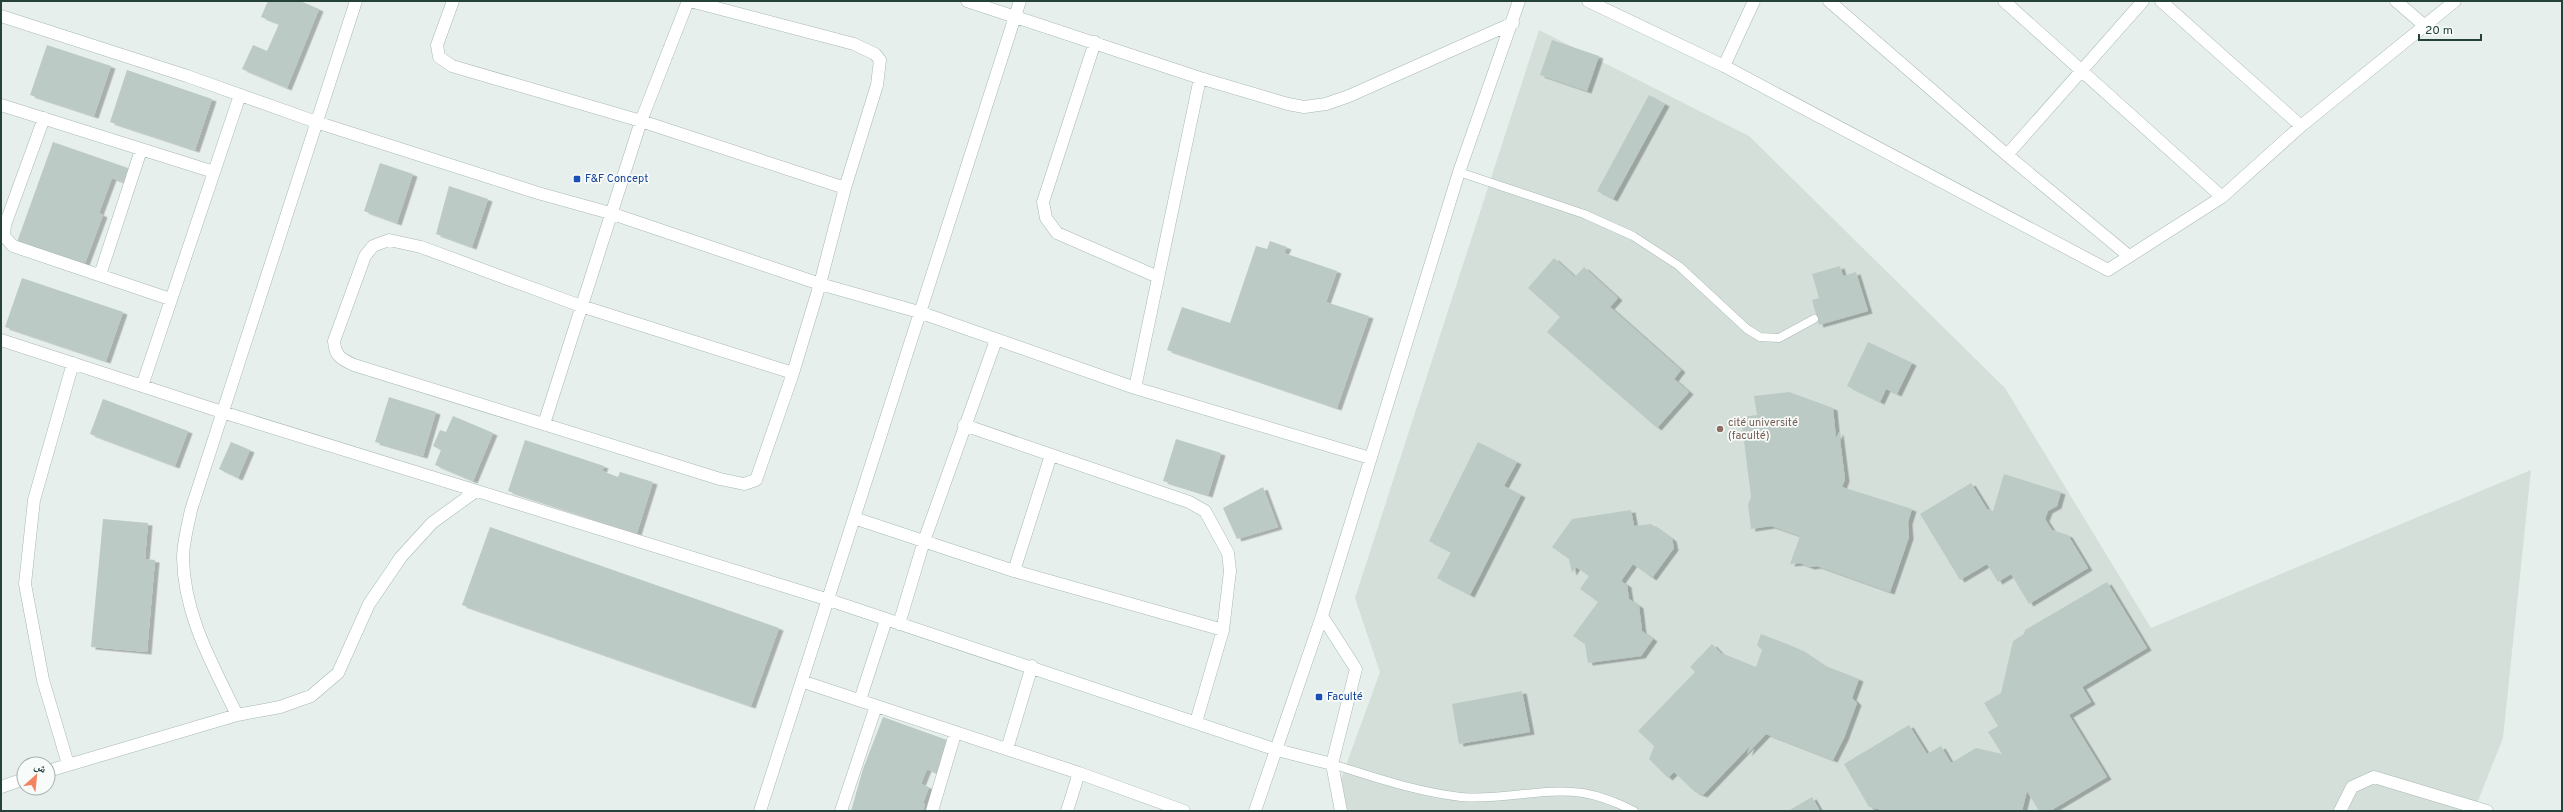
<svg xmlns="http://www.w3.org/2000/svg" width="2563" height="812" viewBox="0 0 2563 812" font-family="Overpass,'Noto Naskh Arabic',sans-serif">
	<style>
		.built { fill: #d4dfda }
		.building { fill: #bbcac4; filter: url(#shadow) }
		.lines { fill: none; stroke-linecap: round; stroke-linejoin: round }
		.lane-casing { stroke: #a8b8b2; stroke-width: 9 }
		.street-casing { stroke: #a8b8b2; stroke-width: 13 }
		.lane { stroke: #fff; stroke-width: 8 }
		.street { stroke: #fff; stroke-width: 12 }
		.transit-dot { fill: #1a4fb4; stroke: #f7fbf9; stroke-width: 1.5 }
		.education-dot { fill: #8d6e63; stroke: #f7fbf9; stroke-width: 1.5 }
		.labels { text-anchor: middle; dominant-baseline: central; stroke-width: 3.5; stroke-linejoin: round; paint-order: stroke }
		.transit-label { font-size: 11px; fill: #164399; stroke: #f7fbf9; text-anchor: start }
		.education-label { font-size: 11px; fill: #785e54; stroke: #f7fbf9; text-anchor: start }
	</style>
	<defs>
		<filter id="shadow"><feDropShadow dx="4.5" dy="2.5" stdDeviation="0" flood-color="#0004"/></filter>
	</defs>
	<rect width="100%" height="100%" fill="#e6efeb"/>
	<path class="built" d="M 1539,30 L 1749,136 L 2005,388 L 2151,628 L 2531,470 L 2503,738 L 2474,811 L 1348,811 L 1337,790 L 1380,672 L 1355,598 Z"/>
	<path class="building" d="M 268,1 L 300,1 L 319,9 L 287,88 L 242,69 L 253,45 L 267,51 L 279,24 L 261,17 Z
		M 1552,40 L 1599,56 L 1587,91 L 1540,75 Z
		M 47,45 L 111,66 L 94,116 L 30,95 Z
		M 127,70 L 212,99 L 195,150 L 110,122 Z
		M 1649,95 L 1665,104 L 1613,199 L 1597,191 Z
		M 53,142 L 128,168 L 123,182 L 112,178 L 99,213 L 103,215 L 84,266 L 17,242 Z
		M 380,163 L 413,174 L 397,223 L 364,211 Z
		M 449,186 L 488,199 L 472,247 L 436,234 Z
		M 1270,241 L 1287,247 L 1284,253 L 1337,271 L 1326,302 L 1369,316 L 1337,408 L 1167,350 L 1182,307 L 1230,323 L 1256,246 L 1267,249 Z
		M 1554,258 L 1575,277 L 1584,267 L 1618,298 L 1610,307 L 1681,370 L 1674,379 L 1689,392 L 1657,428 L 1547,332 L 1560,317 L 1528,288 Z
		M 1840,266 L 1843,276 L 1856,272 L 1868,311 L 1819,325 L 1812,300 L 1819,298 L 1812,274 Z
		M 22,278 L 123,312 L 106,361 L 5,327 Z
		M 1868,342 L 1912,363 L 1897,394 L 1886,389 L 1880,402 L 1847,386 Z
		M 1789,392 L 1833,408 L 1836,438 L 1839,432 L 1845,479 L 1842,487 L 1912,509 L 1908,522 L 1909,537 L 1890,592 L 1817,566 L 1810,567 L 1800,563 L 1790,564 L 1800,536 L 1771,526 L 1751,529 L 1748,505 L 1751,497 L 1741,417 L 1757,415 L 1754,396 Z
		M 389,397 L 436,412 L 423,456 L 375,442 Z
		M 103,399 L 188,431 L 175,466 L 90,434 Z
		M 453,416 L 493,433 L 473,481 L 435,465 L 441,450 L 433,446 L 440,430 L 446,432 Z
		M 1176,439 L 1221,453 L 1208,495 L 1163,481 Z
		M 525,440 L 604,466 L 602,471 L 618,477 L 620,472 L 653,482 L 637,533 L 508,491 Z
		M 231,442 L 250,450 L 238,478 L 219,469 Z
		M 1478,442 L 1517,462 L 1504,486 L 1521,495 L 1470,595 L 1437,578 L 1451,552 L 1429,541 Z
		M 2004,474 L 2061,492 L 2057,506 L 2048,511 L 2045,519 L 2052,530 L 2068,535 L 2088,568 L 2029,604 L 2011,574 L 1998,582 L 1987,564 L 1960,580 L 1920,514 L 1971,483 L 1987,509 L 1993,511 Z
		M 1263,487 L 1278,527 L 1237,539 L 1223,508 Z
		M 1631,510 L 1634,526 L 1651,524 L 1672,539 L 1674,548 L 1652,578 L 1633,564 L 1621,581 L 1627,585 L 1629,599 L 1639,606 L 1642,631 L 1653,639 L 1641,656 L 1588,663 L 1585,644 L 1573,636 L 1598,602 L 1580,589 L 1589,576 L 1576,567 L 1572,573 L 1569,559 L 1552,547 L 1572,519 Z
		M 103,519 L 148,523 L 145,559 L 155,560 L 147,652 L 91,647 Z
		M 490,527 L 779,628 L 751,706 L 462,605 Z
		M 2107,582 L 2147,648 L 2082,687 L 2091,702 L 2069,715 L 2107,777 L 2050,811 L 2039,811 L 2027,791 L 2022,811 L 1887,811 L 1869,807 L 1844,764 L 1909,725 L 1927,754 L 1941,746 L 1951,763 L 1976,748 L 2002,754 L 1988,732 L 1998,726 L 1984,703 L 2001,693 L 2013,641 L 2024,634 L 2025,630 Z
		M 1761,634 L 1799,649 L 1823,665 L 1859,679 L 1852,698 L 1857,703 L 1844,738 L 1833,760 L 1766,734 L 1747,754 L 1750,746 L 1703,795 L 1695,792 L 1674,772 L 1668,778 L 1649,759 L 1654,746 L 1638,731 L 1695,672 L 1690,667 L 1712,644 L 1721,653 L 1756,667 L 1762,650 L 1757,645 Z
		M 1522,691 L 1530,732 L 1459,744 L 1452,704 Z
		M 883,717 L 947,740 L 936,773 L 927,769 L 921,784 L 929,787 L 923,803 L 925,804 L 923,811 L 851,811 L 863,769 Z
		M 1812,797 L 1820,811 L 1788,811 Z"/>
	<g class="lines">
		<defs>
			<path id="lane" d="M 1459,172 L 1584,214 L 1633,236 L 1679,266 L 1747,329 L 1760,337 L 1779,338 L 1814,319
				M 1332,764 C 1374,777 1416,792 1461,797 C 1502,801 1543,787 1583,793 C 1601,796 1618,803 1634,811"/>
			<path id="street" d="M 453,1 L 437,45 L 439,57 L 452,66 L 641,121 L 845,188
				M 690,1 L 854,44 L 875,54 L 880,60 L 877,85 L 845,188 L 820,284 L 793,373 L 756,480 L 744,484 L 720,479 L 354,365 C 341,359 335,356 334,341 L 365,256 L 373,246 L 389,240 L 421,247 L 581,306 L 793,373
				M 967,1 L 1200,78 L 1288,104 L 1304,107 L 1326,104 L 1349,96 L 1513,23
				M 1588,1 L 1724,66 L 2108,270 L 2222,197 L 2301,126 L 2455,1
				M 1829,1 L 2007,155 L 2129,256
				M 2004,1 L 2222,197
				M 2161,1 L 2301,126
				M 2396,1 L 2425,26
				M 1,16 L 187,76 L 319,123 L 538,193 L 610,213 L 820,284 L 919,312 L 1135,388 L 1370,458
				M 1095,42 L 1043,202 L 1046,218 L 1057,233 L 1158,277
				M 1724,66 L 1754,1
				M 1,105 L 214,172
				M 44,118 L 5,225 L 4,236 L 13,246 L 170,299
				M 2007,155 L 2143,1
				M 100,275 L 141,150
				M 1,340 L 222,412 L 829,600 L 1277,750 L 1332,764
				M 142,386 L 240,95
				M 1135,388 L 1200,78
				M 544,424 L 641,121 L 688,1
				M 854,518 L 1014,571 L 1223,630 L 1230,571 L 1228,553 L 1205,511 L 1189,502 L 964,425
				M 1014,571 L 1051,455
				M 1322,616 L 1356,669 L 1332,764 L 1341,811
				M 899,624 L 924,541 L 996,340
				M 804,682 L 1079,773 L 1184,811
				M 860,700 L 886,620
				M 237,715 C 213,665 184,616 183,558 C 183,543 188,525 191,510 L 356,1
				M 1196,722 L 1223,630
				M 1007,749 L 1032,666
				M 68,764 L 43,680 L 25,584 L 34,500 L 73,363
				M 48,771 L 237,715 L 280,707 L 311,696 L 338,673 L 369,604 L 401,557 L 432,523 L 476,491
				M 1,787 L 24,779
				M 760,811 L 1020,1
				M 841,811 L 876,706
				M 932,811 L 955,734
				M 1067,811 L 1079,773
				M 1255,811 L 1322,616 L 1459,172 L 1519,1
				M 2340,811 L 2352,787 L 2374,777 L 2487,811"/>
		</defs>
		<use href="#lane" class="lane-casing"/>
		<use href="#street" class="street-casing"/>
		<use href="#lane" class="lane"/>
		<use href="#street" class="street"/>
	</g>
	<g class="transit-dot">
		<rect x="573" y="175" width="8" height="8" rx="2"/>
		<rect x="1315" y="693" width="8" height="8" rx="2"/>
	</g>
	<circle class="education-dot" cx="1720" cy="429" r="4"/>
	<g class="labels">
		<g class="transit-label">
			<text x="585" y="179">F&amp;F Concept</text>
			<text x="1327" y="697">Faculté</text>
		</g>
		<g class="education-label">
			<text x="1728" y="423">cité université<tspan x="1728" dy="13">(faculté)</tspan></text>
		</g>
	</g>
	<rect width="2563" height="812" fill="none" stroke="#24423a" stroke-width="4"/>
	<g transform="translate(36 776) rotate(27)"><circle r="19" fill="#f7fbf9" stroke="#a3b1ad"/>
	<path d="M0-3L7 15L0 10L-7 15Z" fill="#f4845f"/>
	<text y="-6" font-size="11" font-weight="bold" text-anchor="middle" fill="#24423a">ش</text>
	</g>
	<path d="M2419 34v6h62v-6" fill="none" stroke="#24423a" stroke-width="2"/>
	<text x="2425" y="34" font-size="12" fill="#24423a" stroke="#f7fbf9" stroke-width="3" paint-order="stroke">20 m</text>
</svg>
